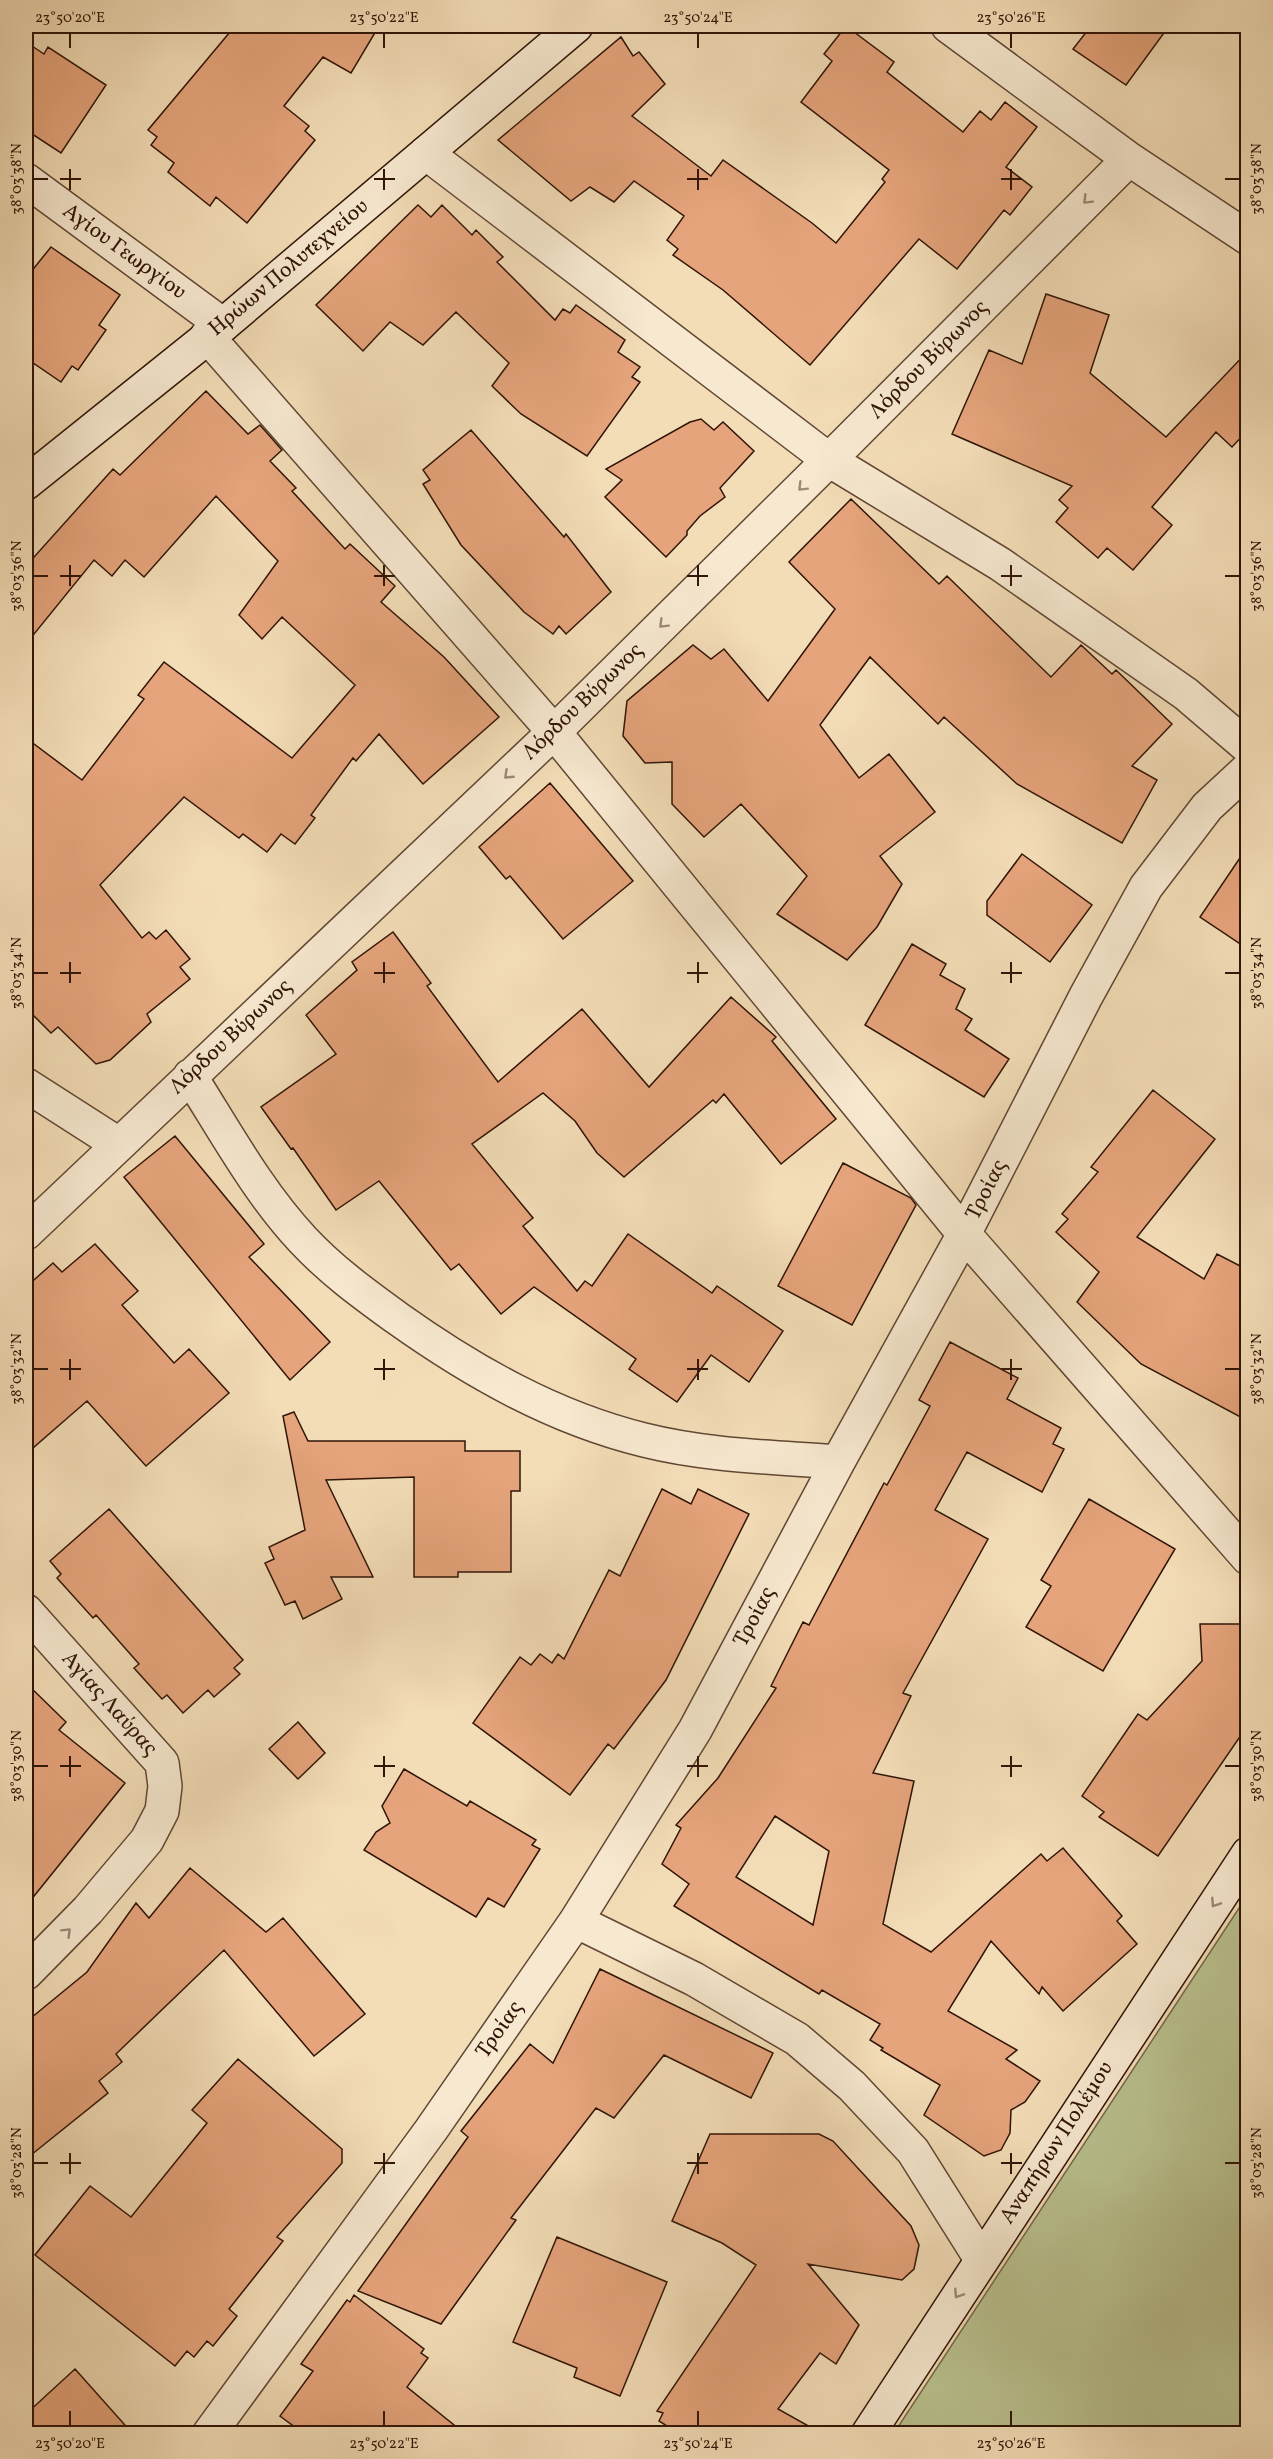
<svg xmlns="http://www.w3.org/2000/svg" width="1273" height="2459" viewBox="0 0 1273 2459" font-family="Vollkorn,serif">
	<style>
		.green { fill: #b9c18f; stroke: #746a4b; stroke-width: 1.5 }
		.building { fill: #e6a47c; stroke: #301407; stroke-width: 1.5; fill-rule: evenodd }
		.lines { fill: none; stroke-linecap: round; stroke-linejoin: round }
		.street-casing { stroke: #614633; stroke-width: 36 }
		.secondary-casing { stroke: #301407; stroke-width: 36 }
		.street { stroke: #f7e9d0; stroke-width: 33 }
		.secondary { stroke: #f7e9d0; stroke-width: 33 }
		.oneway { stroke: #9d8976 }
		.ticks { fill: none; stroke: #301407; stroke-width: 2 }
		.labels { text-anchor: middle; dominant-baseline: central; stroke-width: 4.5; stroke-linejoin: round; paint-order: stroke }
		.street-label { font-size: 22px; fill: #301407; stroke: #f7e9d0 }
		.neatline { fill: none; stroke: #301407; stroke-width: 2 }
		.ticks-label { font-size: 15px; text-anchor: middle; fill: #301407 }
	</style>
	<rect width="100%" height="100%" fill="#f3ddb7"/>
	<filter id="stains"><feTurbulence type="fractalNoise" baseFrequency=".00333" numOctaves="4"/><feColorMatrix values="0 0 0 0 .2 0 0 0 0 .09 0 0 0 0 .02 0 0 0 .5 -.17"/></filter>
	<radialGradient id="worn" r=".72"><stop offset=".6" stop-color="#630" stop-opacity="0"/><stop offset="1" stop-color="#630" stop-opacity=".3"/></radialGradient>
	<path class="green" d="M 1247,1896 L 1247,2433 L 894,2433 Z"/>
	<path class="building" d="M 235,26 L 379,26 L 351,73 L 323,57 L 284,106 L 309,126 L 305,131 L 315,140 L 247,223 L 216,197 L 210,206 L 168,172 L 174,163 L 151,145 L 157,137 L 148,130 Z
		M 846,26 L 894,62 L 887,72 L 963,132 L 980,111 L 991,120 L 1005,102 L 1037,127 L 1006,167 L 1032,187 L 1010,215 L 1004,210 L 957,269 L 919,239 L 810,365 L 723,290 L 673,255 L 678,249 L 667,240 L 684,216 L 634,181 L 614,202 L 590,187 L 571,201 L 498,140 L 621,37 L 633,56 L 639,52 L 665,84 L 632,116 L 711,176 L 723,160 L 812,223 L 836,243 L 885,182 L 882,179 L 889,170 L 801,102 L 832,61 L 824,54 Z
		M 1091,26 L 1169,26 L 1126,85 L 1073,49 Z
		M 26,42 L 44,54 L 48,47 L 106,85 L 61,153 L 26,130 Z
		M 418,205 L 431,217 L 442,205 L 472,235 L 476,230 L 503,257 L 497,262 L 555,320 L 563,309 L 570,313 L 576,305 L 625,340 L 618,352 L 640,367 L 632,377 L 640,382 L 587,456 L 521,414 L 492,386 L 509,363 L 456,312 L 423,345 L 390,322 L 363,351 L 316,305 Z
		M 51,247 L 120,295 L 99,325 L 106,330 L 78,370 L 72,366 L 61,382 L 26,358 L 26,278 Z
		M 1046,294 L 1109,315 L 1090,373 L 1166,437 L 1248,351 L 1248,430 L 1232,447 L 1216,432 L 1152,507 L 1172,525 L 1133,570 L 1107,548 L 1098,558 L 1056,522 L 1068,508 L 1059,500 L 1072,486 L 952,434 L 989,350 L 1022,364 Z
		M 206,391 L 248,434 L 260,425 L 282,450 L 270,461 L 296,488 L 292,491 L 345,549 L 350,544 L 395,586 L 381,602 L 444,657 L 499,717 L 423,784 L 379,734 L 356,761 L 353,758 L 311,815 L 315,818 L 295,844 L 281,834 L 267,852 L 243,834 L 239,838 L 184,797 L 100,885 L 142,938 L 149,932 L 156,939 L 166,930 L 190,959 L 180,967 L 190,979 L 147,1014 L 151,1022 L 110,1060 L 96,1064 L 58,1027 L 51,1033 L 26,1008 L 26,738 L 82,780 L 144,699 L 138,695 L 164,662 L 292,758 L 355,685 L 282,617 L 262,639 L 239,615 L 278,561 L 216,496 L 144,577 L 125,560 L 112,576 L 94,560 L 26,644 L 26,566 L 113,469 L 120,475 Z
		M 701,419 L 714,430 L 723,422 L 754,451 L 720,488 L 725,497 L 700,516 L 687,531 L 687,535 L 666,557 L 605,497 L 622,480 L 606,469 L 690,422 Z
		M 471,430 L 564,537 L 566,534 L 611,592 L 566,634 L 559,626 L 553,634 L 524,612 L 461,545 L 423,484 L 430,480 L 423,470 Z
		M 851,499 L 939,584 L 947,576 L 1051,677 L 1081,645 L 1112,674 L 1116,670 L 1172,724 L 1132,766 L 1157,780 L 1122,843 L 1017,784 L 944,717 L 938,724 L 870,657 L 820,725 L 859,778 L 889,754 L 935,812 L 880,856 L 902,884 L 877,927 L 847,960 L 777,914 L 807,876 L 741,804 L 704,837 L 672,804 L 672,762 L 645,763 L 623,736 L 627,701 L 693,645 L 711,659 L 724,649 L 768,701 L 835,609 L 789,562 Z
		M 550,783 L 633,881 L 563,939 L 510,876 L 506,879 L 479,847 Z
		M 1248,846 L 1248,949 L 1200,917 Z
		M 1022,854 L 1092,905 L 1050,962 L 987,915 L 987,901 Z
		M 393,932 L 431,983 L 427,986 L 498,1082 L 582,1009 L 649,1087 L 731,997 L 776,1037 L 772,1041 L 836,1119 L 781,1164 L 724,1094 L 716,1103 L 713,1100 L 624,1177 L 597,1153 L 575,1121 L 543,1093 L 472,1144 L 533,1218 L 523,1226 L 577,1291 L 585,1281 L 592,1286 L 628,1234 L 712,1293 L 717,1286 L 783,1331 L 749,1382 L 711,1355 L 677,1402 L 629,1369 L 636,1359 L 534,1287 L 501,1314 L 459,1264 L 451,1270 L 379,1181 L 336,1210 L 293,1148 L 291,1149 L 261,1107 L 336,1054 L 306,1015 L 357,970 L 352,962 Z
		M 912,944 L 946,964 L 940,975 L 965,989 L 956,1009 L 972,1019 L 965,1030 L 1009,1059 L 984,1097 L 865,1025 Z
		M 1153,1090 L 1215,1139 L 1137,1237 L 1204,1279 L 1217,1254 L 1248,1270 L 1248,1421 L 1141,1364 L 1077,1302 L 1099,1272 L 1056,1232 L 1068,1219 L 1062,1214 L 1098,1172 L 1091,1167 Z
		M 175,1136 L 264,1244 L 249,1257 L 330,1342 L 290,1380 L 124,1177 Z
		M 843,1163 L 911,1198 L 916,1205 L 852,1325 L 778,1286 Z
		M 95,1244 L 138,1291 L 122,1305 L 174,1363 L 189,1349 L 229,1393 L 146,1466 L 87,1401 L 26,1454 L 26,1287 L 53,1263 L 62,1272 Z
		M 950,1342 L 1018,1378 L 1007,1399 L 1061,1428 L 1053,1444 L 1064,1449 L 1042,1492 L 967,1452 L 935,1510 L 988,1539 L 903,1693 L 911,1696 L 873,1773 L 914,1781 L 883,1924 L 931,1952 L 1041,1854 L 1047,1861 L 1063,1848 L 1122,1916 L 1117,1921 L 1137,1944 L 1063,2011 L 1042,1987 L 1039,1994 L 991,1941 L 948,2011 L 1017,2050 L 1006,2059 L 1040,2081 L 1025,2102 L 1011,2110 L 1010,2133 L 1001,2150 L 984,2156 L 924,2115 L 940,2085 L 881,2050 L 883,2048 L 870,2040 L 880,2024 L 822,1990 L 819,1994 L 674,1906 L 689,1884 L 662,1864 L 681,1828 L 676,1825 L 718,1778 L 776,1688 L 771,1686 L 803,1622 L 809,1625 L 884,1483 L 887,1485 L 930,1406 L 919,1400 ZM 775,1816 L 829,1851 L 813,1925 L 736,1877 Z
		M 294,1412 L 308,1441 L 465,1441 L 465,1451 L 520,1451 L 520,1491 L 511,1491 L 511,1572 L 458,1572 L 458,1577 L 414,1577 L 414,1477 L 326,1480 L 373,1577 L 331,1577 L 342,1599 L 303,1619 L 295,1601 L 285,1605 L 265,1563 L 274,1559 L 269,1547 L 305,1530 L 283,1416 Z
		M 662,1489 L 691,1504 L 698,1489 L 749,1514 L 666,1680 L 614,1749 L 608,1744 L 570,1795 L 473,1723 L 520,1657 L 531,1665 L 540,1654 L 552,1663 L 558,1654 L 564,1659 L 609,1570 L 620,1576 Z
		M 1089,1499 L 1175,1549 L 1103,1671 L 1026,1627 L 1051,1586 L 1041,1580 Z
		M 109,1509 L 243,1660 L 234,1668 L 240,1674 L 214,1697 L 208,1690 L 183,1713 L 167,1695 L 162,1699 L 134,1668 L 139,1664 L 96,1615 L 93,1618 L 57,1578 L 61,1574 L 50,1561 Z
		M 1200,1624 L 1248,1624 L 1248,1725 L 1158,1856 L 1099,1817 L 1104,1812 L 1082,1796 L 1138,1714 L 1147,1720 L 1202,1661 Z
		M 26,1683 L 66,1722 L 59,1730 L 125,1783 L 26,1906 Z
		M 298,1722 L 325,1753 L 298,1779 L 269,1749 Z
		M 404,1769 L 467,1806 L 470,1801 L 536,1840 L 532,1845 L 540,1849 L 504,1907 L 488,1898 L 476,1917 L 364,1850 L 376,1832 L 390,1823 L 382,1806 Z
		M 190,1868 L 266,1932 L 283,1918 L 365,2014 L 314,2056 L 224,1950 L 116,2054 L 122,2062 L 99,2081 L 108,2093 L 26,2159 L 26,2022 L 87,1972 L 136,1903 L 149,1918 Z
		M 600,1969 L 773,2053 L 751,2098 L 664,2055 L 614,2118 L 596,2108 L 511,2218 L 516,2220 L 441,2324 L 358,2291 L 468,2137 L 461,2131 L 530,2044 L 553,2063 Z
		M 238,2059 L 342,2149 L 342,2163 L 277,2237 L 283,2241 L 229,2309 L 237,2316 L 213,2346 L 207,2341 L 194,2357 L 187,2351 L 175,2366 L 35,2255 L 90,2186 L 131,2217 L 207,2123 L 192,2110 Z
		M 710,2134 L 819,2134 L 833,2141 L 911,2226 L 919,2245 L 914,2269 L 902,2280 L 808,2264 L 859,2325 L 836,2364 L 820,2353 L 778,2409 L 821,2433 L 678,2433 L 659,2421 L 663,2413 L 657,2411 L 756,2265 L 722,2243 L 672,2221 Z
		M 557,2237 L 667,2282 L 620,2396 L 574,2377 L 577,2368 L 513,2342 Z
		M 354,2295 L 424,2349 L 421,2353 L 428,2358 L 407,2387 L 464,2433 L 303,2433 L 280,2416 L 313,2371 L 301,2364 L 347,2300 L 350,2302 Z
		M 75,2369 L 132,2433 L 26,2433 L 26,2414 Z"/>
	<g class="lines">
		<defs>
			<path id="street" d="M 948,26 L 1129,159 L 1248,238
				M 426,153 L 829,460 L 1000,564 L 1186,694 L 1248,747
				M 26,180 L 223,325
				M 207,336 L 554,732 L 964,1234 L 1248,1558
				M 190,1076 C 225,1131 258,1192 303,1240 C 332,1271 364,1294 397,1318 C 473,1372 554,1418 644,1440 C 708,1456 773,1457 838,1462
				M 26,1085 L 118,1144
				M 26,1233 L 554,732 L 829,460 L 1129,159
				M 26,1611 L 162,1763 L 165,1786 L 162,1811 L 147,1840 L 88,1910 L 26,1973
				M 576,1921 L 694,1979 L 797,2039 L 852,2086 L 913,2151 L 981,2259
				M 209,2434 L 431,2130 L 576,1921 L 695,1730 L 838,1462 L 964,1234 L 1086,996 L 1146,887 L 1207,807 L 1248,769"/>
			<path id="secondary" d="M 26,483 L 223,325 L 576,26
				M 868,2434 L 1248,1854"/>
		</defs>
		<use href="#street" class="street-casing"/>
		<use href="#secondary" class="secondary-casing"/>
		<use href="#street" class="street"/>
		<use href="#secondary" class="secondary"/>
	</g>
	<defs><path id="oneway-chevron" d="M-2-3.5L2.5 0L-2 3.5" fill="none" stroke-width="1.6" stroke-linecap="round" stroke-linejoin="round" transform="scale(1.5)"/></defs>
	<g class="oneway">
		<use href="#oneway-chevron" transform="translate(1087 200) rotate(135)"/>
		<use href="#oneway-chevron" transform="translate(802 487) rotate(135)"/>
		<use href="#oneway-chevron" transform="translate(663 624) rotate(135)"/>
		<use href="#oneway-chevron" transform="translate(508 775) rotate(137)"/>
		<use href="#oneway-chevron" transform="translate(1215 1903) rotate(123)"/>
		<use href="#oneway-chevron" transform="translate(67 1932) rotate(-45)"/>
		<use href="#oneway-chevron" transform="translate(958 2294) rotate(123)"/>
	</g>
	<path class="ticks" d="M 70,33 L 70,48M 384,33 L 384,48M 698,33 L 698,48M 1011,33 L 1011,48M 70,169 L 70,190M 384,169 L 384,190M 698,169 L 698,190M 1011,169 L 1011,190M 33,179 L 48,179M 60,179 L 81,179M 374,179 L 395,179M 687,179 L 708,179M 1001,179 L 1022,179M 1225,179 L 1240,179M 70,565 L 70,586M 384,565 L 384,586M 698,565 L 698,586M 1011,565 L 1011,586M 33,576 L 48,576M 60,576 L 81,576M 374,576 L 395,576M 687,576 L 708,576M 1001,576 L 1022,576M 1225,576 L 1240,576M 70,962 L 70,983M 384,962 L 384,983M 698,962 L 698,983M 1011,962 L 1011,983M 33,973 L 48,973M 60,973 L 81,973M 374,973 L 395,973M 687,973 L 708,973M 1001,973 L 1022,973M 1225,973 L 1240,973M 70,1359 L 70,1380M 384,1359 L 384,1380M 698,1359 L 698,1380M 1011,1359 L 1011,1380M 33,1369 L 48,1369M 60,1369 L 81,1369M 374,1369 L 395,1369M 687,1369 L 708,1369M 1001,1369 L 1022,1369M 1225,1369 L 1240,1369M 70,1756 L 70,1777M 384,1756 L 384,1777M 698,1756 L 698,1777M 1011,1756 L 1011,1777M 33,1766 L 48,1766M 60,1766 L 81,1766M 374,1766 L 395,1766M 687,1766 L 708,1766M 1001,1766 L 1022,1766M 1225,1766 L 1240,1766M 70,2153 L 70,2174M 384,2153 L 384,2174M 698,2153 L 698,2174M 1011,2153 L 1011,2174M 33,2163 L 48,2163M 60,2163 L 81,2163M 374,2163 L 395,2163M 687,2163 L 708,2163M 1001,2163 L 1022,2163M 1225,2163 L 1240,2163M 70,2411 L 70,2426M 384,2411 L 384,2426M 698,2411 L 698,2426M 1011,2411 L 1011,2426"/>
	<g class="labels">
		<g class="street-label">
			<text transform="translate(124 252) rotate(36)">Αγίου Γεωργίου</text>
			<text transform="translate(289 268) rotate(-40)">Ηρώων Πολυτεχνείου</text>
			<text transform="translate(929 360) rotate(-45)">Λόρδου Βύρωνος</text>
			<text transform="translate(583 702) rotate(-44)">Λόρδου Βύρωνος</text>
			<text transform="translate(231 1037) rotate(-43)">Λόρδου Βύρωνος</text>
			<text transform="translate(987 1190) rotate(-63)">Τροίας</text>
			<text transform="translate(755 1617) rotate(-62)">Τροίας</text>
			<text transform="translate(109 1704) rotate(48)">Αγίας Λαύρας</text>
			<text transform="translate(500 2030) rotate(-55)">Τροίας</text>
			<text transform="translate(1057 2143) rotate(-57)">Αναπήρων Πολέμου</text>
		</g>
	</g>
	<rect width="1273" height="2459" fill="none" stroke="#f3ddb7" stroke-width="66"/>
	<rect x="33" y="33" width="1207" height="2393" class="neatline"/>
	<g class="ticks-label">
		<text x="70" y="22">23°50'20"E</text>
		<text x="384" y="22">23°50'22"E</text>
		<text x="698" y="22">23°50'24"E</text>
		<text x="1011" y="22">23°50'26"E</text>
		<text transform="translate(16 179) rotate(-90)" y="5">38°03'38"N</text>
		<text transform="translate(1256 179) rotate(-90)" y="5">38°03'38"N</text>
		<text transform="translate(16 576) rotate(-90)" y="5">38°03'36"N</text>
		<text transform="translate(1256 576) rotate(-90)" y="5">38°03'36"N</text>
		<text transform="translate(16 973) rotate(-90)" y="5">38°03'34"N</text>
		<text transform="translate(1256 973) rotate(-90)" y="5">38°03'34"N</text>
		<text transform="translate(16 1369) rotate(-90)" y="5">38°03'32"N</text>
		<text transform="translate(1256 1369) rotate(-90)" y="5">38°03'32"N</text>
		<text transform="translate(16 1766) rotate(-90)" y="5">38°03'30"N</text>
		<text transform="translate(1256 1766) rotate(-90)" y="5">38°03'30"N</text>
		<text transform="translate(16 2163) rotate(-90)" y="5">38°03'28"N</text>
		<text transform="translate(1256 2163) rotate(-90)" y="5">38°03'28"N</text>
		<text x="70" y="2448">23°50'20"E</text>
		<text x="384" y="2448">23°50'22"E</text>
		<text x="698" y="2448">23°50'24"E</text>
		<text x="1011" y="2448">23°50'26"E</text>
	</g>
	<rect width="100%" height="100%" filter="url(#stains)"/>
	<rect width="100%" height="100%" fill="url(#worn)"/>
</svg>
